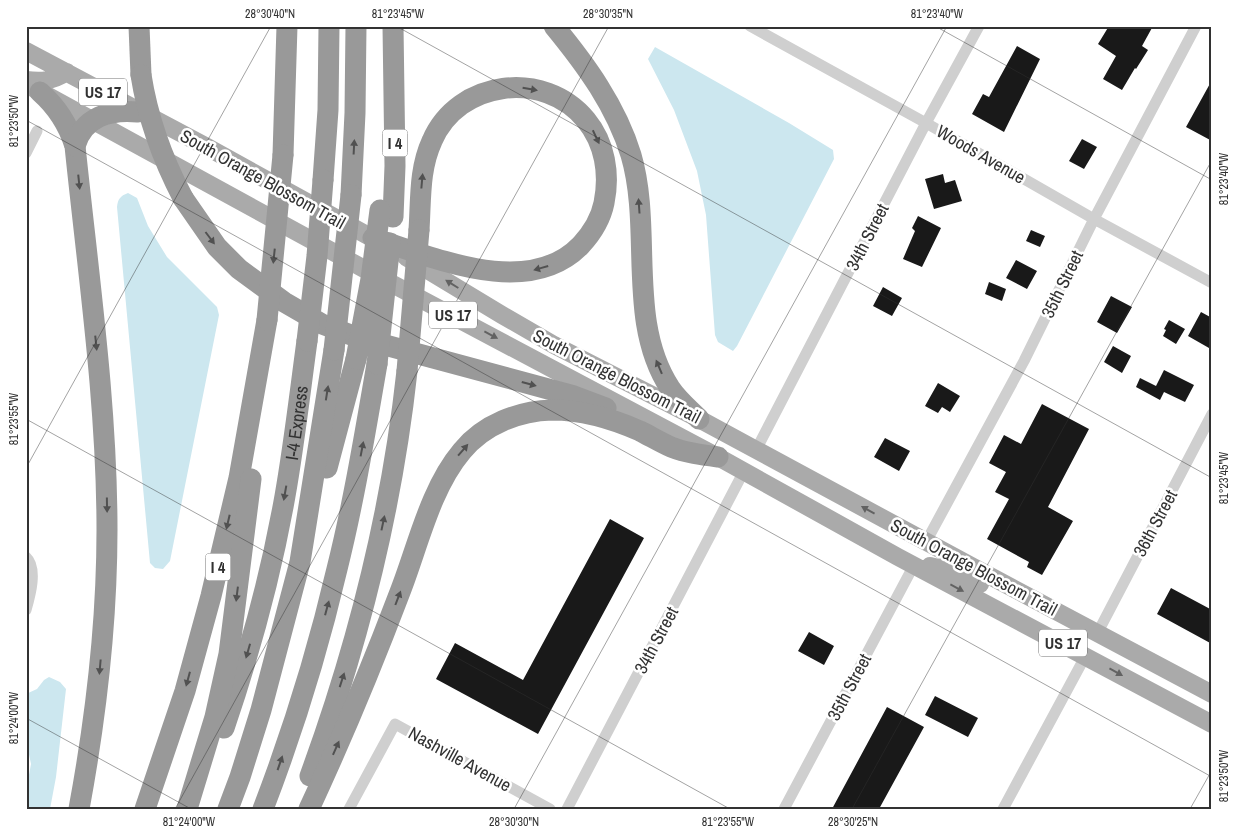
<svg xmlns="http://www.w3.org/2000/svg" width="1238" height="835" viewBox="0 0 1238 835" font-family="'Archivo Narrow',sans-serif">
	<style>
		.water { fill: #cce7ef }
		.building { fill: #191919 }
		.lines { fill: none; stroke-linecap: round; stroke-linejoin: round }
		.minor { stroke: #cfcfcf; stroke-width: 11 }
		.primary { stroke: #aaa; stroke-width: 18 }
		.motorway { stroke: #999; stroke-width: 21 }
		.motorway-bridge { stroke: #999; stroke-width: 21 }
		.oneway { fill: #515151 }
		.oneway2 { fill: #626262 }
		.ticks { fill: none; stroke: #323232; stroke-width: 1; stroke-opacity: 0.45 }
		.labels { text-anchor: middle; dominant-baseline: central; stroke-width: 5; stroke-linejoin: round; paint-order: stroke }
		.shield { fill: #fff; stroke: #707070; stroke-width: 1 }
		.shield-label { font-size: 16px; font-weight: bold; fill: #323232 }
		.street-label { font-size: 18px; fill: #323232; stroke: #fff }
		.neatline { fill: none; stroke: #323232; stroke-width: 2 }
		.ticks-label { font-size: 12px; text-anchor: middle; fill: #323232 }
	</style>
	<rect width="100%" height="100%" fill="#fff"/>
	<path class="water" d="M 655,47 L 789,123 L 833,150 L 834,159 L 737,346 L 733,351 L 718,342 L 715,335 L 706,215 L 697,171 L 674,110 L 648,59 Z
		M 128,193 L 137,198 L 148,226 L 167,257 L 217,307 L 219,315 L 170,561 L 163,569 L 155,568 L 150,563 L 117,207 C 118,199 120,196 128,193 Z
		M 49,677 L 60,682 L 66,689 L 56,777 L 50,809 L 26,809 L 26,791 L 31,764 L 27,745 L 26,694 L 37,689 L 44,680 Z"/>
	<path class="building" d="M 1109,26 L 1153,26 L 1142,46 L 1148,50 L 1136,69 L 1135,68 L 1122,90 L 1103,79 L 1116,56 L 1098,44 Z
		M 1017,46 L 1040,59 L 1004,132 L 972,114 L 983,94 L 989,97 Z
		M 1212,80 L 1212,141 L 1186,127 Z
		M 1082,139 L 1097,147 L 1084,169 L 1069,161 Z
		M 943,174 L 945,183 L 955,180 L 962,201 L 934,209 L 925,179 Z
		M 918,216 L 941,228 L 922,267 L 903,259 L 915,231 L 912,228 Z
		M 1031,230 L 1045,236 L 1040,247 L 1026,241 Z
		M 1016,260 L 1037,271 L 1027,289 L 1006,278 Z
		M 989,282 L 1006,289 L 1002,301 L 985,294 Z
		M 883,287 L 902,298 L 892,316 L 873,306 Z
		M 1111,296 L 1132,307 L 1117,333 L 1097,322 Z
		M 1201,312 L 1212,318 L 1212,342 L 1209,348 L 1188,336 Z
		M 1169,320 L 1185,329 L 1176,344 L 1163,336 L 1166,330 L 1164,329 Z
		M 1113,346 L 1131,356 L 1122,373 L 1104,362 Z
		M 1164,370 L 1194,385 L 1185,402 L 1164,392 L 1160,400 L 1136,387 L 1140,378 L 1156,386 Z
		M 938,383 L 960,396 L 950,412 L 942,407 L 938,413 L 925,406 Z
		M 1042,404 L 1089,429 L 1048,507 L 1073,521 L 1042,575 L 1027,567 L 1029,562 L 987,539 L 1009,499 L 995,492 L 1006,472 L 989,463 L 1004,435 L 1021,444 Z
		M 885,438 L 910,451 L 899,471 L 874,457 Z
		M 610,519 L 644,538 L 538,734 L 436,679 L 455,643 L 523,680 Z
		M 1171,588 L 1212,610 L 1212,644 L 1157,614 Z
		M 809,632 L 834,646 L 824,665 L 798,651 Z
		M 935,696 L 978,718 L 968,737 L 925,715 Z
		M 887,707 L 924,727 L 879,809 L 832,809 Z"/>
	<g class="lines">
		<path class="minor" d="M 750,26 L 926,123 L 1094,219 L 1212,283
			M 26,153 L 37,131
			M 756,450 L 926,123 L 979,26
			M 926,542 L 1024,361 L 1094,219 L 1196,26
			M 26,557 C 38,568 30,596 26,610
			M 1098,632 L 1212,414
			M 349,809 L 395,724 L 550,809
			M 567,809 L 744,471
			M 784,809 L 914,565
			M 1003,809 L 1086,655"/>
		<path class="primary" d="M 26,51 L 207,147 L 383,244
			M 26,80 C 42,82 53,81 67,72
			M 26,84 L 368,271 L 718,457 L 898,557 L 1212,724
			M 406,257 L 502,315 L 554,345 L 699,419 L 973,567 L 1212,694
			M 930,566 L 955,572 L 980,584"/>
		<g class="motorway">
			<path d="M 139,26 L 141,75"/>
			<path d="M 554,26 C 586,65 616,106 631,155 C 653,230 626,321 670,388 C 678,400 689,409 699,419"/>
			<path d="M 40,92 C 57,107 68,124 75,146 C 88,273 107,402 107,530 C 107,624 96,717 79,809"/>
			<path d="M 75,146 C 83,117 110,109 138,112"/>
			<path d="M 283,155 L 287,26"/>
			<path d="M 323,180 L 328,110 L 329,26"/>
			<path d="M 351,195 L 355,113 L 356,26"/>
			<path d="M 183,198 L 217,247 L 239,269 L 284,302 L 322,324 L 359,338 L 574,396 L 606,408"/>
			<path d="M 393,217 L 395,166 L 393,26"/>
			<path d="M 373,238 C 433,257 528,300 581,245 C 592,233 601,218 604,203 C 610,174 605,143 586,120 C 544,69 458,80 432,141 C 419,169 421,200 419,230"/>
			<path d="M 327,468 L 356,359"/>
			<path id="s1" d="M 224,728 C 250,652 271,575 285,496 C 294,445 300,392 307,341"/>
			<path d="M 310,776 C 358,645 392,509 407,371"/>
			<path d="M 145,809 L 185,691 L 211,596 L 239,478 L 267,320"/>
			<path d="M 187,809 L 215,717 L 229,654 L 251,479"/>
			<path d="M 228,809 L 240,777 L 261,710 L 300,562 L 334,350"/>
			<path d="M 263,809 C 293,731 318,650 337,569 C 354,501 365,433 377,364"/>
			<path d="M 309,809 C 342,738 372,666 400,592 C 418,546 430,489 462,451 C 484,424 519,411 552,410 C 583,410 613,419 640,431 C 650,436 660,442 671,447 C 686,453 702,455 718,457"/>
		</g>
		<path class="motorway-bridge" d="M 141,75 C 148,120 162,158 183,198
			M 267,320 L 283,155
			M 307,341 L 317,256 L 323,180
			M 334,350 L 351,195
			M 356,359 L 371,279 L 380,210
			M 377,364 L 390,243
			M 407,371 L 419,230"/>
	</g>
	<defs><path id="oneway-solid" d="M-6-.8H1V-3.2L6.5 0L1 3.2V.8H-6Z" transform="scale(1.25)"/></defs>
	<g class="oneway">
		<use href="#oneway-solid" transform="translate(530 89) rotate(10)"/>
		<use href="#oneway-solid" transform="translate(596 137) rotate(65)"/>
		<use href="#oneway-solid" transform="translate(354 147) rotate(-87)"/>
		<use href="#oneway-solid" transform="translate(422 181) rotate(-85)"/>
		<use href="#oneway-solid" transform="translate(79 182) rotate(84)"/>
		<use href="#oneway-solid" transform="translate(639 206) rotate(-94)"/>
		<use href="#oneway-solid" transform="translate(210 238) rotate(53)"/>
		<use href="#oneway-solid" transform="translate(274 256) rotate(96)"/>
		<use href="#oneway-solid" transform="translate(541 268) rotate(164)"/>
		<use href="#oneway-solid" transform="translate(96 343) rotate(84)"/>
		<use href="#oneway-solid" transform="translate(659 367) rotate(-113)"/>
		<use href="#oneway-solid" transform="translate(529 384) rotate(15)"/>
		<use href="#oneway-solid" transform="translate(327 393) rotate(-81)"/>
		<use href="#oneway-solid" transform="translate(362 449) rotate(-79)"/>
		<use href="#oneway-solid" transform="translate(463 450) rotate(-49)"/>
		<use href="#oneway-solid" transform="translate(285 493) rotate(100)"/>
		<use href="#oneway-solid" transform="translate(107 505) rotate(89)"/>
		<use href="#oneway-solid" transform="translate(228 522) rotate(103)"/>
		<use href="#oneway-solid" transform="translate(383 523) rotate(-78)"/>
		<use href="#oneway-solid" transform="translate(237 594) rotate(97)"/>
		<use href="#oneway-solid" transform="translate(398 598) rotate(-69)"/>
		<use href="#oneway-solid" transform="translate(327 608) rotate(-75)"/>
		<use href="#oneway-solid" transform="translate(248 651) rotate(106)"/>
		<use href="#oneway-solid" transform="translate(100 667) rotate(95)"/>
		<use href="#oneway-solid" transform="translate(188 679) rotate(105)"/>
		<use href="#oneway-solid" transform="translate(342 680) rotate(-72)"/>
		<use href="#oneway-solid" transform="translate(336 748) rotate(-66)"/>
		<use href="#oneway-solid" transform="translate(280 763) rotate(-71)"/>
	</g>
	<g class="oneway2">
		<use href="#oneway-solid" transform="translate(452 284) rotate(-148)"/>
		<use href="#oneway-solid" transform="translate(491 335) rotate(28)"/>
		<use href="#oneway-solid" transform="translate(868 510) rotate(-151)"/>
		<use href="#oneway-solid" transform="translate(957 588) rotate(28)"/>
		<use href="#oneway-solid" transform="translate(1116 672) rotate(29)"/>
	</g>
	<path class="ticks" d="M 396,26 L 1212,478M 935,26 L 1212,180M 26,120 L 1212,777M 26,419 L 730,809M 26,468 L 271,26M 26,718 L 191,809M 175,809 L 609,26M 514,809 L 947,26M 852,809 L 1212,160M 1190,809 L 1212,770"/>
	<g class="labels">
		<g class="shield">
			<rect x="79" y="78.5" width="48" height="27" rx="4"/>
			<rect x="382.5" y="129.5" width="25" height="27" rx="4"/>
			<rect x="429" y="301.5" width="48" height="27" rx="4"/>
			<rect x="205.5" y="553.5" width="25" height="27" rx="4"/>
			<rect x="1039" y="629.5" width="48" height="27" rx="4"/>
		</g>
		<g class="shield-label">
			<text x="103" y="92">US 17</text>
			<text x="395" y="143">I 4</text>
			<text x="453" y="315">US 17</text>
			<text x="218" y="567">I 4</text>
			<text x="1063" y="643">US 17</text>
		</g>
		<g class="street-label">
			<text transform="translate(981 154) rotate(30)">Woods Avenue</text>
			<text transform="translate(263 179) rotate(29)">South Orange Blossom Trail</text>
			<text transform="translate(867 237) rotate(-63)">34th Street</text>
			<text transform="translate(1062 284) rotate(-64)">35th Street</text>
			<text transform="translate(617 376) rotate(27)">South Orange Blossom Trail</text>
			<text stroke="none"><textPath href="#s1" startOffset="314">I-4 Express</textPath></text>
			<text transform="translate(1155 523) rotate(-62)">36th Street</text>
			<text transform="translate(974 567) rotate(28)">South Orange Blossom Trail</text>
			<text transform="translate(656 640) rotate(-62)">34th Street</text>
			<text transform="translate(849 687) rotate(-62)">35th Street</text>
			<text transform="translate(460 759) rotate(29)">Nashville Avenue</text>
		</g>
	</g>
	<rect width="1238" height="835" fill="none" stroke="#ffffff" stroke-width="55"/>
	<rect x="28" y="28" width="1182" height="780" class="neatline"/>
	<g class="ticks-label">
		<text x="270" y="18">28°30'40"N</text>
		<text x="398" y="18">81°23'45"W</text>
		<text x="608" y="18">28°30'35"N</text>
		<text x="937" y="18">81°23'40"W</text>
		<text transform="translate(14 121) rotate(-90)" y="4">81°23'50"W</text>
		<text transform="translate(1224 179) rotate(-90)" y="4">81°23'40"W</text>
		<text transform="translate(14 419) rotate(-90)" y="4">81°23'55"W</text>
		<text transform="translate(1224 478) rotate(-90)" y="4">81°23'45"W</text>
		<text transform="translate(14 718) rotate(-90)" y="4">81°24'00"W</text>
		<text transform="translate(1224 776) rotate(-90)" y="4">81°23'50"W</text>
		<text x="189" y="826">81°24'00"W</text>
		<text x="514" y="826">28°30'30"N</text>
		<text x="728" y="826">81°23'55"W</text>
		<text x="853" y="826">28°30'25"N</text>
	</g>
</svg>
